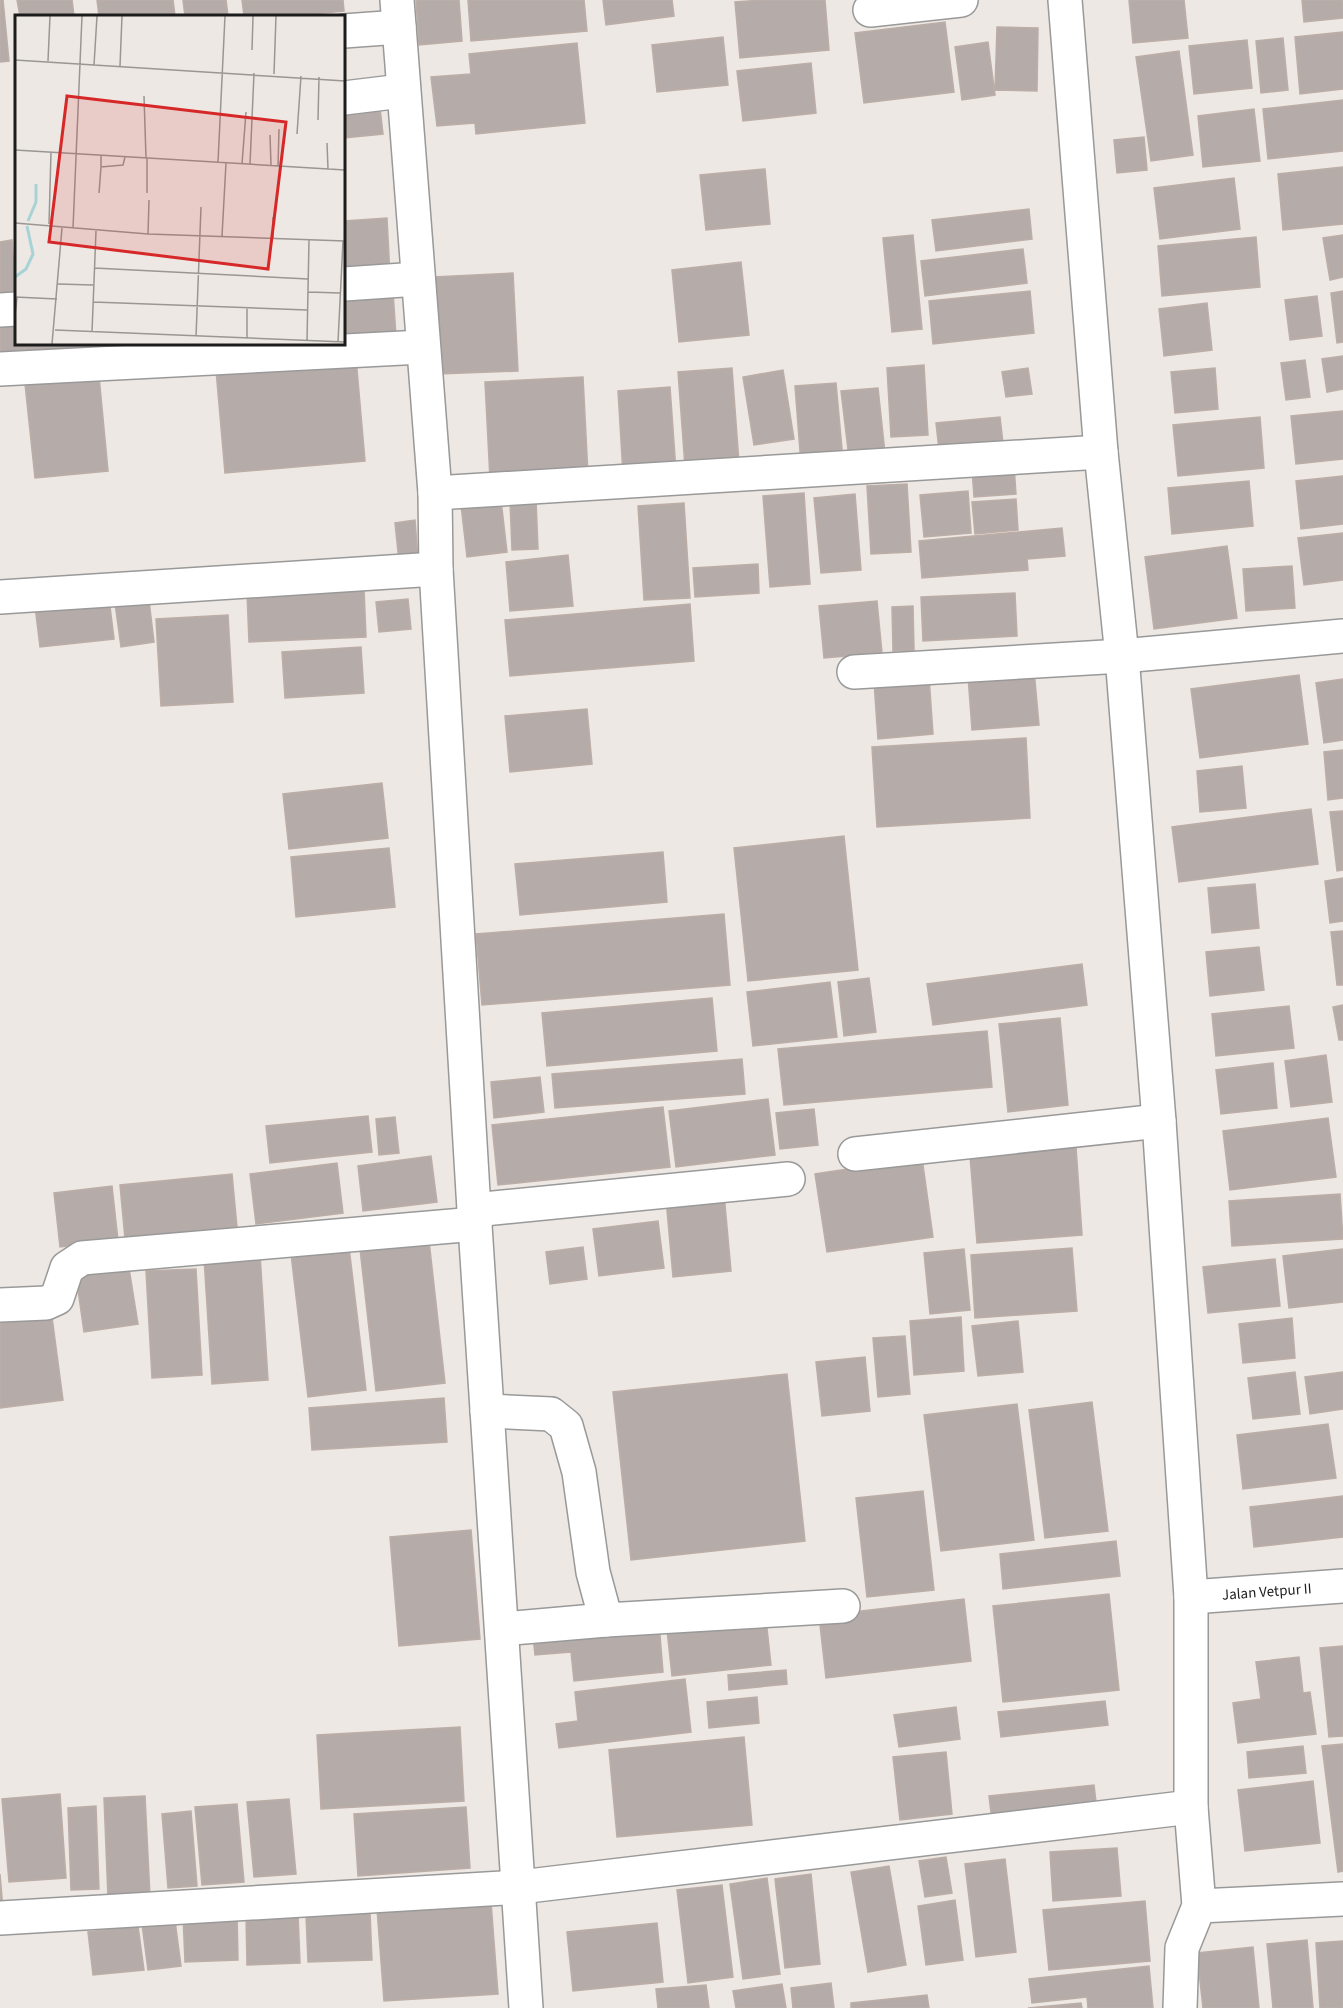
<svg xmlns="http://www.w3.org/2000/svg" width="1343" height="2008" viewBox="0 0 1343 2008" font-family="'Source Sans 3',sans-serif">
	<style>
		.building { fill: #b5aca9; stroke: #bdada7; stroke-width: 1.5 }
		.lines { fill: none; stroke-linecap: round; stroke-linejoin: round }
		.minor-casing { stroke: #999; stroke-width: 36 }
		.minor { stroke: #fff; stroke-width: 33 }
		.labels { text-anchor: middle; dominant-baseline: central; stroke-width: 6; stroke-linejoin: round; paint-order: stroke }
		.street-label { font-size: 15px; fill: #1c1c1c; stroke: #fff }
		.inset-river { fill: none; stroke: #a8d3d6; stroke-width: 3 }
		.inset-road { fill: none; stroke: #999693; stroke-width: 1.5 }
		.view { fill: #d62828; fill-opacity: 0.15; stroke: #d62828; stroke-width: 3 }
		.inset-edge { fill: none; stroke: #1c1c1c; stroke-width: 3 }
	</style>
	<rect width="100%" height="100%" fill="#ede8e3"/>
	<path class="building" d="M 0,0 L 3,0 L 9,61 L 0,62 Z
		M 17,0 L 72,0 L 74,16 L 20,16 Z
		M 97,0 L 173,0 L 175,16 L 99,16 Z
		M 183,0 L 226,0 L 228,16 L 185,16 Z
		M 242,0 L 343,0 L 344,11 L 293,16 L 244,16 Z
		M 416,0 L 459,0 L 462,41 L 419,45 Z
		M 468,0 L 584,0 L 587,31 L 471,41 Z
		M 603,0 L 672,0 L 674,16 L 606,25 Z
		M 762,0 L 825,0 L 829,50 L 740,58 L 735,2 Z
		M 1129,0 L 1184,0 L 1188,38 L 1133,43 Z
		M 1302,0 L 1343,0 L 1343,18 L 1304,22 Z
		M 945,22 L 954,92 L 864,103 L 855,33 Z
		M 997,27 L 1038,28 L 1037,91 L 995,90 Z
		M 1343,32 L 1343,89 L 1300,94 L 1295,37 Z
		M 723,37 L 728,85 L 657,92 L 652,45 Z
		M 1283,38 L 1288,90 L 1261,93 L 1256,41 Z
		M 1247,40 L 1252,88 L 1194,94 L 1189,46 Z
		M 988,42 L 995,95 L 962,100 L 955,47 Z
		M 577,43 L 585,123 L 476,134 L 475,123 L 437,126 L 431,77 L 471,74 L 469,54 Z
		M 1179,51 L 1193,155 L 1151,161 L 1136,57 Z
		M 811,63 L 816,113 L 743,121 L 737,71 Z
		M 1343,100 L 1343,151 L 1268,159 L 1263,109 Z
		M 380,108 L 383,134 L 344,138 L 344,111 Z
		M 1254,109 L 1260,161 L 1203,167 L 1198,116 Z
		M 1144,137 L 1147,170 L 1117,173 L 1114,140 Z
		M 1343,167 L 1343,224 L 1283,230 L 1278,174 Z
		M 765,169 L 770,224 L 706,230 L 700,175 Z
		M 1234,178 L 1240,229 L 1160,239 L 1154,188 Z
		M 1029,209 L 1032,239 L 936,251 L 932,220 Z
		M 387,218 L 390,276 L 344,278 L 344,221 Z
		M 913,235 L 922,329 L 892,332 L 883,238 Z
		M 1343,235 L 1343,277 L 1330,280 L 1323,238 Z
		M 1256,237 L 1260,287 L 1162,296 L 1158,246 Z
		M 12,240 L 16,297 L 0,299 L 0,242 Z
		M 1023,249 L 1027,283 L 925,296 L 921,261 Z
		M 741,262 L 749,335 L 679,342 L 672,270 Z
		M 513,273 L 518,371 L 438,374 L 434,277 Z
		M 1030,291 L 1034,333 L 933,344 L 929,301 Z
		M 1343,291 L 1343,342 L 1337,343 L 1331,293 Z
		M 393,292 L 396,336 L 344,340 L 344,295 Z
		M 1317,296 L 1322,336 L 1290,340 L 1285,300 Z
		M 1207,303 L 1212,350 L 1164,356 L 1159,309 Z
		M 16,322 L 16,344 L 141,344 L 141,347 L 0,358 L 0,323 Z
		M 1343,356 L 1343,389 L 1327,392 L 1322,359 Z
		M 356,358 L 365,461 L 225,473 L 216,370 Z
		M 1305,360 L 1310,397 L 1286,400 L 1281,363 Z
		M 924,365 L 928,435 L 891,437 L 887,368 Z
		M 732,368 L 739,463 L 685,467 L 678,372 Z
		M 1028,368 L 1032,394 L 1006,397 L 1002,372 Z
		M 1215,368 L 1218,409 L 1175,413 L 1171,372 Z
		M 783,370 L 794,439 L 754,445 L 743,377 Z
		M 99,376 L 108,471 L 35,478 L 25,384 Z
		M 583,377 L 588,475 L 490,479 L 485,382 Z
		M 836,383 L 843,460 L 801,464 L 795,386 Z
		M 670,387 L 676,471 L 623,474 L 618,391 Z
		M 878,388 L 885,453 L 849,458 L 841,391 Z
		M 1343,411 L 1343,459 L 1296,464 L 1291,416 Z
		M 1000,417 L 1004,452 L 940,459 L 936,423 Z
		M 1260,417 L 1264,468 L 1178,476 L 1173,425 Z
		M 1014,466 L 1016,494 L 974,497 L 972,469 Z
		M 1343,476 L 1343,524 L 1301,529 L 1296,481 Z
		M 1249,481 L 1253,526 L 1172,534 L 1168,488 Z
		M 907,484 L 911,552 L 871,554 L 867,486 Z
		M 968,491 L 971,533 L 924,537 L 920,495 Z
		M 804,493 L 810,584 L 770,587 L 763,496 Z
		M 855,494 L 861,570 L 821,573 L 814,498 Z
		M 1016,499 L 1018,530 L 975,534 L 972,502 Z
		M 501,500 L 507,552 L 467,557 L 461,505 Z
		M 536,500 L 538,549 L 512,550 L 510,501 Z
		M 684,503 L 690,598 L 644,600 L 638,506 Z
		M 415,520 L 418,559 L 399,561 L 395,523 Z
		M 1062,528 L 1065,556 L 1027,559 L 1028,570 L 922,578 L 919,541 Z
		M 1343,533 L 1343,580 L 1304,585 L 1298,538 Z
		M 1227,546 L 1237,618 L 1154,629 L 1145,557 Z
		M 568,555 L 573,606 L 510,611 L 506,562 Z
		M 758,564 L 759,593 L 695,597 L 693,568 Z
		M 1292,566 L 1295,608 L 1246,611 L 1243,569 Z
		M 364,589 L 366,637 L 249,642 L 247,593 Z
		M 148,592 L 154,642 L 121,647 L 114,596 Z
		M 1015,593 L 1017,636 L 923,641 L 921,597 Z
		M 109,598 L 114,639 L 40,647 L 35,606 Z
		M 408,599 L 411,629 L 379,632 L 376,602 Z
		M 877,601 L 882,653 L 824,658 L 819,606 Z
		M 690,604 L 694,661 L 510,676 L 505,620 Z
		M 913,606 L 914,650 L 893,651 L 892,607 Z
		M 228,615 L 233,702 L 161,706 L 156,619 Z
		M 361,647 L 364,693 L 285,698 L 282,652 Z
		M 1034,670 L 1039,725 L 972,730 L 968,676 Z
		M 1299,675 L 1308,744 L 1200,758 L 1191,689 Z
		M 929,677 L 933,734 L 878,739 L 874,682 Z
		M 1343,679 L 1343,740 L 1324,743 L 1316,683 Z
		M 587,709 L 592,764 L 510,772 L 505,716 Z
		M 1026,738 L 1030,818 L 877,827 L 872,747 Z
		M 1343,750 L 1343,798 L 1328,800 L 1324,752 Z
		M 1242,766 L 1246,808 L 1200,812 L 1197,771 Z
		M 382,783 L 388,838 L 289,849 L 283,794 Z
		M 1311,809 L 1318,864 L 1179,882 L 1172,827 Z
		M 1343,811 L 1343,870 L 1337,871 L 1330,812 Z
		M 844,836 L 858,970 L 748,981 L 734,848 Z
		M 389,848 L 395,907 L 296,917 L 291,857 Z
		M 663,852 L 667,902 L 520,915 L 515,864 Z
		M 1343,878 L 1343,921 L 1330,923 L 1325,881 Z
		M 1255,884 L 1259,928 L 1212,933 L 1208,888 Z
		M 724,914 L 730,985 L 482,1005 L 476,934 Z
		M 1343,931 L 1343,985 L 1337,985 L 1331,932 Z
		M 1259,947 L 1264,990 L 1210,996 L 1206,952 Z
		M 1082,964 L 1087,1005 L 933,1025 L 927,984 Z
		M 869,978 L 876,1032 L 844,1036 L 838,982 Z
		M 830,982 L 837,1037 L 753,1046 L 747,992 Z
		M 712,998 L 717,1051 L 547,1066 L 542,1013 Z
		M 1343,1005 L 1343,1040 L 1339,1040 L 1333,1007 Z
		M 1289,1006 L 1294,1048 L 1216,1056 L 1212,1014 Z
		M 1060,1018 L 1068,1105 L 1008,1112 L 999,1024 Z
		M 987,1031 L 992,1087 L 784,1105 L 778,1049 Z
		M 1326,1055 L 1332,1102 L 1291,1107 L 1285,1061 Z
		M 742,1059 L 745,1094 L 555,1108 L 552,1074 Z
		M 1273,1063 L 1277,1108 L 1221,1114 L 1216,1070 Z
		M 540,1077 L 544,1112 L 494,1118 L 491,1082 Z
		M 768,1099 L 775,1155 L 676,1167 L 669,1111 Z
		M 663,1107 L 670,1167 L 498,1185 L 492,1125 Z
		M 814,1109 L 818,1145 L 780,1149 L 776,1113 Z
		M 368,1116 L 372,1152 L 270,1163 L 266,1126 Z
		M 395,1117 L 399,1153 L 379,1155 L 376,1119 Z
		M 1328,1118 L 1336,1177 L 1230,1190 L 1223,1131 Z
		M 1076,1147 L 1082,1235 L 977,1243 L 970,1156 Z
		M 431,1156 L 437,1202 L 363,1211 L 358,1166 Z
		M 922,1158 L 933,1237 L 827,1252 L 815,1174 Z
		M 337,1163 L 343,1213 L 256,1224 L 250,1174 Z
		M 232,1174 L 237,1227 L 125,1239 L 120,1185 Z
		M 112,1186 L 118,1240 L 60,1247 L 54,1193 Z
		M 724,1194 L 731,1271 L 673,1277 L 666,1199 Z
		M 1340,1194 L 1343,1239 L 1232,1246 L 1229,1201 Z
		M 658,1221 L 664,1268 L 599,1276 L 593,1229 Z
		M 428,1232 L 445,1383 L 376,1391 L 359,1240 Z
		M 349,1247 L 366,1390 L 308,1397 L 291,1254 Z
		M 583,1247 L 587,1279 L 550,1284 L 546,1252 Z
		M 1072,1248 L 1077,1311 L 975,1318 L 971,1255 Z
		M 964,1249 L 970,1310 L 930,1314 L 924,1253 Z
		M 1343,1249 L 1343,1302 L 1289,1308 L 1283,1256 Z
		M 260,1254 L 268,1380 L 212,1384 L 204,1258 Z
		M 1275,1259 L 1280,1306 L 1208,1313 L 1203,1267 Z
		M 128,1262 L 138,1324 L 84,1332 L 75,1269 Z
		M 196,1269 L 202,1375 L 152,1378 L 146,1271 Z
		M 52,1317 L 63,1400 L 0,1408 L 0,1323 Z
		M 961,1317 L 964,1371 L 914,1375 L 910,1321 Z
		M 1292,1318 L 1295,1358 L 1243,1363 L 1239,1324 Z
		M 1018,1321 L 1023,1372 L 978,1376 L 972,1326 Z
		M 905,1336 L 910,1394 L 878,1397 L 873,1338 Z
		M 865,1357 L 870,1411 L 822,1416 L 816,1362 Z
		M 1295,1372 L 1300,1414 L 1253,1419 L 1248,1378 Z
		M 1343,1372 L 1343,1409 L 1310,1414 L 1305,1377 Z
		M 787,1374 L 805,1541 L 631,1560 L 613,1392 Z
		M 444,1398 L 447,1442 L 312,1450 L 309,1408 Z
		M 1092,1402 L 1108,1531 L 1045,1538 L 1029,1410 Z
		M 1017,1404 L 1034,1540 L 941,1551 L 924,1415 Z
		M 1328,1424 L 1336,1478 L 1243,1489 L 1237,1435 Z
		M 923,1491 L 934,1590 L 867,1597 L 856,1498 Z
		M 1343,1496 L 1343,1537 L 1254,1547 L 1250,1507 Z
		M 471,1530 L 480,1639 L 399,1646 L 390,1537 Z
		M 1116,1541 L 1120,1576 L 1003,1589 L 1000,1554 Z
		M 1109,1594 L 1119,1690 L 1003,1702 L 993,1606 Z
		M 964,1599 L 971,1661 L 826,1678 L 819,1616 Z
		M 766,1619 L 771,1665 L 672,1676 L 667,1630 Z
		M 659,1623 L 663,1672 L 574,1681 L 571,1652 L 535,1655 L 533,1636 Z
		M 1343,1646 L 1343,1736 L 1329,1737 L 1320,1648 Z
		M 1299,1657 L 1303,1693 L 1310,1692 L 1316,1734 L 1238,1743 L 1233,1703 L 1261,1699 L 1256,1662 Z
		M 786,1670 L 787,1684 L 729,1690 L 728,1675 Z
		M 685,1679 L 691,1732 L 559,1748 L 556,1724 L 578,1721 L 575,1692 Z
		M 757,1697 L 759,1723 L 709,1728 L 707,1702 Z
		M 1105,1701 L 1108,1725 L 1001,1737 L 998,1712 Z
		M 956,1707 L 960,1739 L 899,1747 L 894,1715 Z
		M 460,1727 L 464,1801 L 321,1809 L 317,1735 Z
		M 744,1737 L 752,1825 L 617,1837 L 609,1750 Z
		M 1343,1744 L 1343,1871 L 1338,1872 L 1322,1746 Z
		M 1303,1746 L 1306,1773 L 1249,1778 L 1247,1752 Z
		M 946,1752 L 952,1814 L 900,1820 L 893,1757 Z
		M 1313,1781 L 1320,1843 L 1245,1851 L 1238,1790 Z
		M 1094,1785 L 1097,1810 L 992,1821 L 989,1796 Z
		M 60,1794 L 66,1878 L 9,1882 L 2,1799 Z
		M 145,1796 L 150,1896 L 108,1898 L 104,1798 Z
		M 289,1799 L 296,1874 L 254,1877 L 247,1802 Z
		M 237,1804 L 244,1882 L 202,1885 L 195,1807 Z
		M 96,1806 L 99,1889 L 71,1890 L 68,1808 Z
		M 466,1807 L 470,1868 L 358,1876 L 354,1814 Z
		M 191,1811 L 197,1886 L 168,1888 L 162,1814 Z
		M 1117,1848 L 1121,1896 L 1053,1901 L 1050,1852 Z
		M 946,1857 L 952,1893 L 925,1897 L 919,1861 Z
		M 1005,1859 L 1016,1952 L 976,1957 L 965,1864 Z
		M 889,1866 L 906,1965 L 868,1972 L 851,1872 Z
		M 0,1874 L 3,1910 L 0,1910 Z
		M 811,1874 L 820,1964 L 785,1968 L 775,1879 Z
		M 767,1878 L 780,1974 L 743,1979 L 730,1884 Z
		M 722,1885 L 733,1977 L 688,1983 L 677,1890 Z
		M 955,1900 L 963,1960 L 926,1965 L 918,1906 Z
		M 1145,1901 L 1150,1961 L 1049,1970 L 1043,1910 Z
		M 491,1902 L 498,1994 L 384,2001 L 377,1909 Z
		M 370,1912 L 372,1960 L 308,1962 L 306,1915 Z
		M 174,1913 L 181,1966 L 148,1970 L 141,1917 Z
		M 237,1913 L 238,1960 L 185,1962 L 183,1915 Z
		M 298,1914 L 300,1963 L 247,1965 L 246,1916 Z
		M 657,1923 L 663,1982 L 573,1991 L 567,1932 Z
		M 138,1926 L 144,1970 L 93,1975 L 88,1932 Z
		M 1307,1940 L 1313,2008 L 1273,2008 L 1267,1944 Z
		M 1343,1941 L 1343,2008 L 1320,2008 L 1316,1943 Z
		M 1253,1947 L 1259,2008 L 1203,2008 L 1197,1953 Z
		M 1149,1966 L 1153,2008 L 1088,2008 L 1087,1997 L 1032,2003 L 1029,1979 Z
		M 831,1983 L 834,2008 L 793,2008 L 791,1988 Z
		M 782,1984 L 786,2008 L 736,2008 L 733,1991 Z
		M 706,1985 L 709,2008 L 658,2008 L 656,1989 Z
		M 927,1995 L 929,2008 L 851,2008 L 851,2003 Z
		M 1081,2003 L 1082,2008 L 1028,2008 Z"/>
	<g class="lines">
		<defs>
			<g id="minor">
				<path d="M 397,0 L 435,493 L 436,569 L 474,1210 L 526,2008"/>
				<path d="M 1065,0 L 1101,452 L 1122,656 L 1159,1121 L 1191,1597 L 1191,1807 L 1199,1906 L 1182,1948 L 1180,2008"/>
				<path d="M 870,10 L 961,0"/>
				<path d="M 344,31 L 399,27"/>
				<path d="M 344,98 L 402,91"/>
				<path d="M 344,284 L 418,279"/>
				<path d="M 0,310 L 16,309"/>
				<path d="M 0,369 L 422,347"/>
				<path d="M 435,493 L 1101,452"/>
				<path d="M 0,597 L 436,569"/>
				<path d="M 854,672 L 1122,656 L 1343,636"/>
				<path d="M 855,1154 L 1159,1121"/>
				<path d="M 474,1210 L 788,1179"/>
				<path d="M 0,1305 L 46,1303 L 57,1298 L 67,1268 L 82,1258 L 475,1224"/>
				<path d="M 487,1411 L 551,1414 L 566,1426 L 579,1472 L 593,1572 L 606,1620 L 502,1629"/>
				<path id="s1" d="M 1191,1597 L 1343,1586"/>
				<path d="M 606,1620 L 843,1606"/>
				<path d="M 1199,1906 L 1343,1899"/>
				<path d="M 0,1918 L 520,1887 L 1191,1807"/>
			</g>
		</defs>
		<use href="#minor" class="minor-casing"/>
		<use href="#minor" class="minor"/>
	</g>
	<g class="labels">
		<g class="street-label">
			<text stroke="none"><textPath href="#s1" startOffset="76">Jalan Vetpur II</textPath></text>
		</g>
	</g>
	<g transform="translate(15 15)">
		<rect width="330" height="330" fill="#ede8e3"/>
		<path class="inset-river" d="M 13,206 L 21,187 L 21,169M 0,262 L 11,254 L 18,239 L 12,211"/>
		<path class="inset-road" d="M 237,35 L 238,1M 0,45 L 330,66M 33,46 L 35,1M 79,50 L 82,1M 105,51 L 107,1M 259,59 L 261,1M 129,81 L 131,143M 303,105 L 304,62M 282,119 L 286,61M 255,120 L 256,150M 312,128 L 313,154M 0,135 L 330,155M 86,140 L 86,152 L 108,150 L 110,142M 203,147 L 210,1M 227,149 L 231,97M 235,149 L 239,58M 263,151 L 264,114M 84,178 L 86,152M 132,178 L 132,143M 0,208 L 133,219 L 330,226M 34,209 L 36,137M 58,213 L 67,1M 133,219 L 134,185M 207,221 L 211,148M 258,224 L 258,202M 79,253 L 293,264M 43,269 L 78,270M 293,277 L 325,278M 0,282 L 42,284M 78,287 L 292,295M 0,301 L 2,282M 40,315 L 330,327M 77,317 L 81,216M 181,322 L 186,192M 232,324 L 232,293M 292,326 L 294,225M 323,327 L 328,226M 37,329 L 47,213"/>
		<path class="view" d="M 52,81 L 271,107 L 253,254 L 34,227 Z"/>
		<rect width="330" height="330" class="inset-edge"/>
	</g>
</svg>
